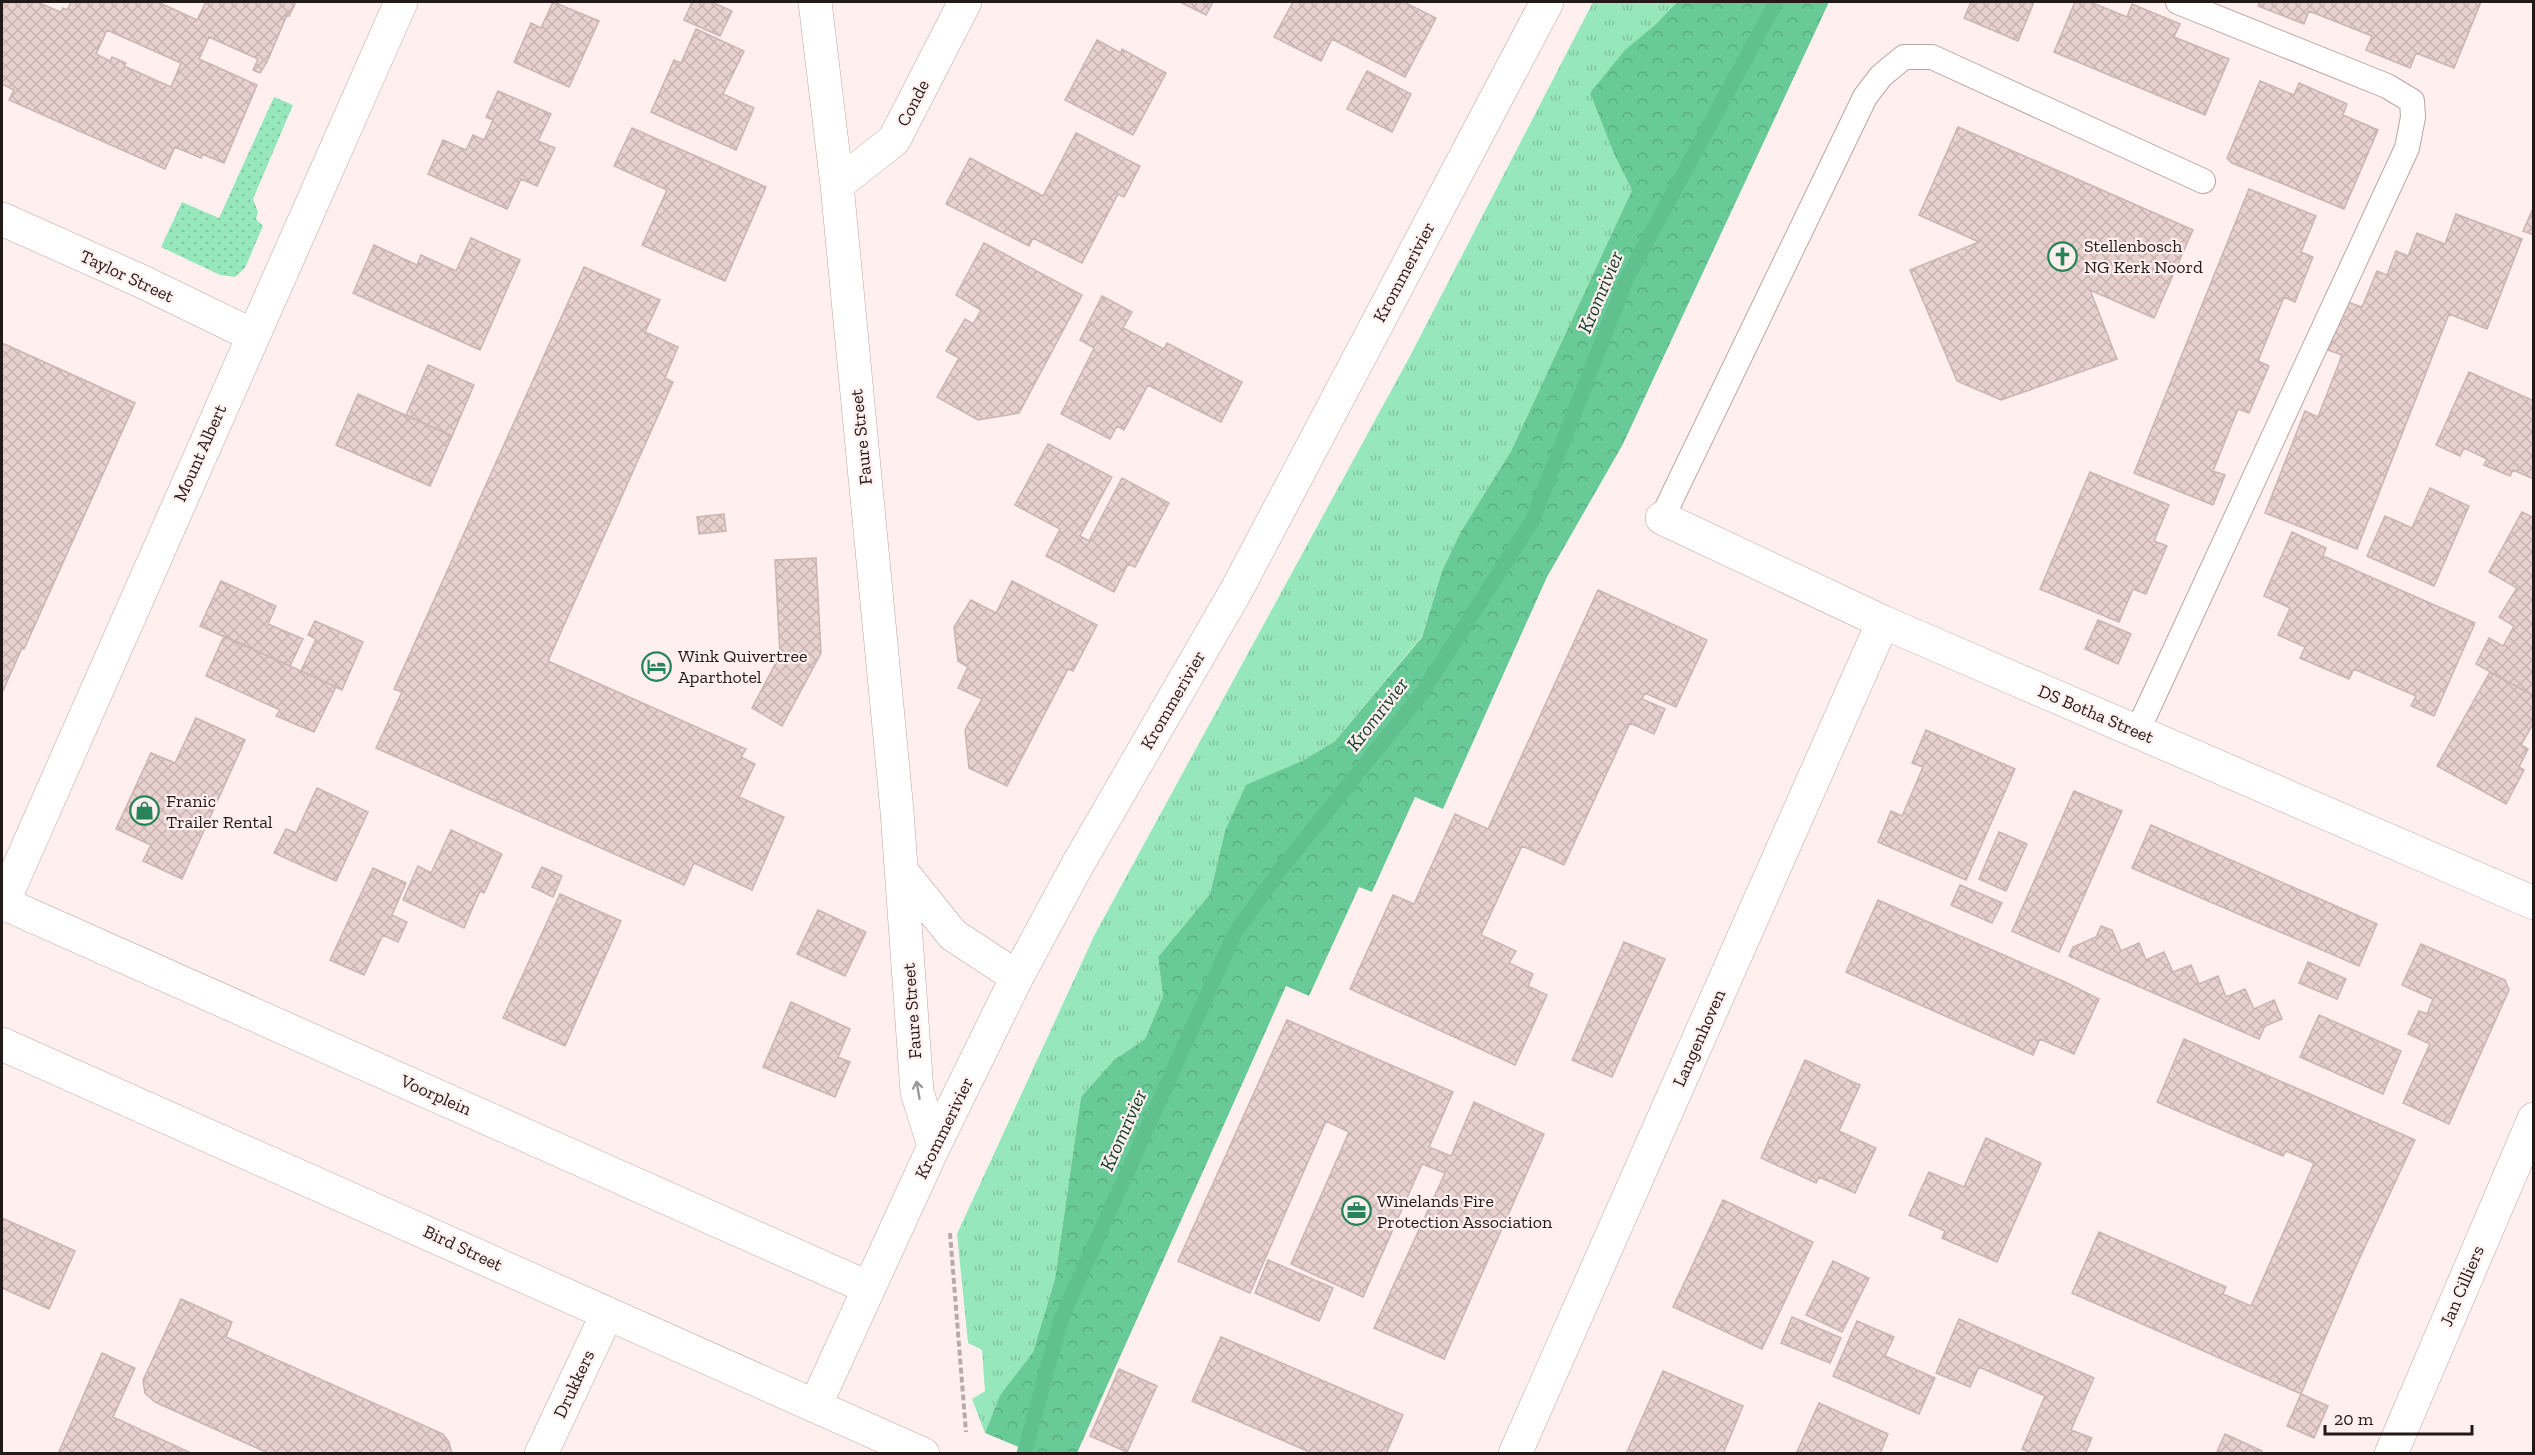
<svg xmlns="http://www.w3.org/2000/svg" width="2535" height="1455" viewBox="0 0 2535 1455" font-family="'Zilla Slab',serif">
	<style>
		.grass { fill: url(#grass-tufts) }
		.forest { fill: url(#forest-crowns) }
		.garden { fill: url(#garden-dots) }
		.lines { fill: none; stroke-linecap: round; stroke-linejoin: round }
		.stream { stroke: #60c18f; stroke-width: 15 }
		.building { fill: url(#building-cross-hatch); stroke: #cbb4b1; stroke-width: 1.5; fill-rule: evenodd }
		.lane-casing { stroke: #bba5a2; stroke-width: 26 }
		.street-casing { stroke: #bba5a2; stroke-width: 34 }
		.secondary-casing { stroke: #bba5a2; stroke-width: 34 }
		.path { stroke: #b7abaa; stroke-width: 4; stroke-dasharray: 6 3; stroke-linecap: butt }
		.lane { stroke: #fff; stroke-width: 24 }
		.street { stroke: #fff; stroke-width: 33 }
		.secondary { stroke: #fff; stroke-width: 33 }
		.oneway { stroke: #9c9898 }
		.labels { text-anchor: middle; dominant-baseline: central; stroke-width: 4.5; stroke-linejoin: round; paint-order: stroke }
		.street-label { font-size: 18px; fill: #221a19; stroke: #fff0ef }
		.poi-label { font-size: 18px; fill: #221a19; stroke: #fff0ef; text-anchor: start }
		.water-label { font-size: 20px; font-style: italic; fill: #103a26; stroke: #fff0ef }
	</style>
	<defs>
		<pattern id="grass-tufts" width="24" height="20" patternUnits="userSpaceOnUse" patternTransform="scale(1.5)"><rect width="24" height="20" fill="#96e7bb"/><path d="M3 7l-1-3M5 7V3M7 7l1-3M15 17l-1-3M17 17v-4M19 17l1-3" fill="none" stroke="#81c6a0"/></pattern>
		<pattern id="forest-crowns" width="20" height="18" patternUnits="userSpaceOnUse" patternTransform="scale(1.5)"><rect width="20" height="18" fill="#68ca97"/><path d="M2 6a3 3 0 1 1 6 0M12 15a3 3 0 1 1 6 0" fill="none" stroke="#5aad82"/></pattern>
		<pattern id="garden-dots" width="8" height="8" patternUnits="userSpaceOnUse" patternTransform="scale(1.5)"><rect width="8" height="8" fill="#96e7bb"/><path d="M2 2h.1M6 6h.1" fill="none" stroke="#81c6a0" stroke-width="1.8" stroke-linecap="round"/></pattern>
		<pattern id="building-cross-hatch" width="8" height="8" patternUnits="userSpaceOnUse" patternTransform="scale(1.5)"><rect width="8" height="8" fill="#e8d1ce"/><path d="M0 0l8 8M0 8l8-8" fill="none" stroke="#c7b3b0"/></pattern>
	</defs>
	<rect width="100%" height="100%" fill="#fff0ef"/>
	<path class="grass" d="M 1593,2 L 1681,2 L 1677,2 L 1590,93 L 1614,154 L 1632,190 L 1511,451 L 1460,533 L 1442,571 L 1422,636 L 1335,741 L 1302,761 L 1225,831 L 1210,894 L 1158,957 L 1163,996 L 1145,1039 L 1114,1060 L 1081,1097 L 1055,1279 L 1033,1352 L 1000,1395 L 985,1433 L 972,1399 L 985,1391 L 982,1350 L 968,1343 L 957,1234 L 1095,934 L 1410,356 Z"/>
	<path class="forest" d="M 1677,2 L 1829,2 L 1623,444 L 1547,577 L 1443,809 L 1415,797 L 1372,892 L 1359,887 L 1309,996 L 1286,986 L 1077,1453 L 1033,1453 L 985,1433 L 1000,1395 L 1033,1352 L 1055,1279 L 1081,1097 L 1114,1060 L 1145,1039 L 1163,996 L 1158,957 L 1210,894 L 1225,831 L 1246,785 L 1302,761 L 1335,741 L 1422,637 L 1442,571 L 1460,533 L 1511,451 L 1632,190 L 1614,154 L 1590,93 L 1625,50 L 1654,26 Z"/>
	<path class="garden" d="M 274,97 L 293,105 L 253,199 L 258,212 L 256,219 L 263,226 L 245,268 L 235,277 L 220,275 L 161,247 L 182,202 L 219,218 Z"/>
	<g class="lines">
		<path class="stream" d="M 1024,1454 L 1061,1319 L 1235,933 L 1280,870 L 1422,693 L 1532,521 L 1626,280 L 1776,2"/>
	</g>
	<path class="building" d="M 2,2 L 37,2 L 61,12 L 63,8 L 67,10 L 71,2 L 158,2 L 197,20 L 206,2 L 296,2 L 289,16 L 287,15 L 267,62 L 260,73 L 253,70 L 258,59 L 209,37 L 199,59 L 257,85 L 224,163 L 202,154 L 201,158 L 175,147 L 165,169 L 9,100 L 14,90 L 2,84 ZM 107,30 L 181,63 L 171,87 L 124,66 L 126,63 L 112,57 L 110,61 L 96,54 Z
		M 553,2 L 599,21 L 569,87 L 514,62 L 531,23 L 541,28 Z
		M 692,2 L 712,2 L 732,11 L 720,36 L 684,20 Z
		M 1180,2 L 1213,2 L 1206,15 Z
		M 1293,2 L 1404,2 L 1436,18 L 1405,77 L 1332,39 L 1321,61 L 1274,37 Z
		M 1971,2 L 2034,2 L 2018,41 L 1964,18 Z
		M 2075,2 L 2090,2 L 2127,17 L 2132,4 L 2180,24 L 2174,37 L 2229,59 L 2205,115 L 2054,52 Z
		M 2259,2 L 2481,2 L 2454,68 L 2416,53 L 2410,68 L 2366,50 L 2372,36 L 2309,11 L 2304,24 L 2258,6 Z
		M 696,29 L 744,51 L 723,94 L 754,108 L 736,150 L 651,112 L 674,60 L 681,63 Z
		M 1097,40 L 1121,53 L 1122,49 L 1166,73 L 1133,135 L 1065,100 Z
		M 1367,71 L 1411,94 L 1392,132 L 1347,109 Z
		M 2260,81 L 2294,95 L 2299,83 L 2347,104 L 2343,115 L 2378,130 L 2344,209 L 2232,163 L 2227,158 Z
		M 498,91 L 551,114 L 538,141 L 555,148 L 537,186 L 521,179 L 507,209 L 428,174 L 443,140 L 466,150 L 473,135 L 484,140 L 493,120 L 486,117 Z
		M 1958,127 L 2193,230 L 2154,318 L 2090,290 L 2117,359 L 2001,400 L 1957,381 L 1910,270 L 1979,242 L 1919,215 Z
		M 632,128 L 766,187 L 725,281 L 642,245 L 667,190 L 614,166 Z
		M 1076,133 L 1140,166 L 1124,197 L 1118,194 L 1082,263 L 1033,238 L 1029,246 L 946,204 L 970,158 L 1043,196 Z
		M 2249,189 L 2316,216 L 2301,252 L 2313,257 L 2295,302 L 2284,297 L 2258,361 L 2269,366 L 2249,413 L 2238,409 L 2213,471 L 2225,475 L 2213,505 L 2134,473 Z
		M 2534,206 L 2534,235 L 2523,231 Z
		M 2456,214 L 2522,239 L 2487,329 L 2449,314 L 2357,549 L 2265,513 L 2305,411 L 2318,417 L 2342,355 L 2328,350 L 2347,302 L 2362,307 L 2377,271 L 2387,275 L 2396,251 L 2408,256 L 2417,233 L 2445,244 Z
		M 471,238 L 520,260 L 480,350 L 353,293 L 374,245 L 417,265 L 421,255 L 456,271 Z
		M 984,243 L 1082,295 L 1019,413 L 978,420 L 937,397 L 959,358 L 946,351 L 965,319 L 973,324 L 981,310 L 956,295 Z
		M 584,267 L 660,300 L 645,332 L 678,347 L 665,378 L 673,382 L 548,661 L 746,749 L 741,757 L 755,764 L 739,797 L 784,817 L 752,890 L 694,863 L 684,885 L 376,748 L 402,692 L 394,689 Z
		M 1102,296 L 1132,312 L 1123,328 L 1164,349 L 1167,343 L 1242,382 L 1221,422 L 1148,385 L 1124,430 L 1117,426 L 1110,439 L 1061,414 L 1094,348 L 1080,340 Z
		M 2,343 L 135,403 L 24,649 L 22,648 L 2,693 Z
		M 428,365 L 474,385 L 452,436 L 406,415 Z
		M 2469,372 L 2534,401 L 2534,479 L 2513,470 L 2510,476 L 2484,465 L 2487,459 L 2464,448 L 2460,456 L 2436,445 Z
		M 358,394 L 452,436 L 430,486 L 336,445 Z
		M 1048,444 L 1112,477 L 1080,536 L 1089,541 L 1122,478 L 1169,503 L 1135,567 L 1128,564 L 1114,592 L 1046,556 L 1060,529 L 1015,505 Z
		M 2090,472 L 2169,505 L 2154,541 L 2167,546 L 2146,594 L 2133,589 L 2119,622 L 2040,589 Z
		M 2430,488 L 2469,506 L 2434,586 L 2367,556 L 2385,516 L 2412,528 Z
		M 2522,512 L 2534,518 L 2534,696 L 2476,664 L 2489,638 L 2503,646 L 2514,626 L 2499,617 L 2517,588 L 2489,572 Z
		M 724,514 L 726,531 L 699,534 L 697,517 Z
		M 2292,532 L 2326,548 L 2323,556 L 2475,623 L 2434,716 L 2411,706 L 2416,696 L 2354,669 L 2349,679 L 2300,658 L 2305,647 L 2278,635 L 2290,608 L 2264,596 Z
		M 816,558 L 821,653 L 782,726 L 752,708 L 780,655 L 775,560 Z
		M 221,581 L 276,606 L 268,624 L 303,639 L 290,666 L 200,626 Z
		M 1012,581 L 1097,625 L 1073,671 L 1068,669 L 1007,786 L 969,768 L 965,730 L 982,699 L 958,688 L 968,667 L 958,661 L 954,627 L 971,600 L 996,613 Z
		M 1598,590 L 1707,640 L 1676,707 L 1645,693 L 1642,699 L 1665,709 L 1654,734 L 1630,723 L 1564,865 L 1522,846 L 1481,935 L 1516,951 L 1509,963 L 1533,974 L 1528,986 L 1547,995 L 1515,1065 L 1350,989 L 1393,895 L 1414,904 L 1455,814 L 1488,829 Z
		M 2098,620 L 2131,634 L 2118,664 L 2085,649 Z
		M 315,621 L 363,642 L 342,690 L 301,671 L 316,639 L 308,635 Z
		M 224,636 L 336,687 L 314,732 L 276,716 L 280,710 L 206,676 Z
		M 2490,672 L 2534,696 L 2534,722 L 2521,745 L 2528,749 L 2519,767 L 2524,770 L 2506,804 L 2437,766 Z
		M 196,718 L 245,740 L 182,879 L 143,861 L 151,845 L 116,829 L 151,753 L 175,763 Z
		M 1926,730 L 2015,769 L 1966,880 L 1878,842 L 1891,811 L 1902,816 L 1923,767 L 1912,763 Z
		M 317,788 L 368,812 L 336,881 L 274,853 L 286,829 L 296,833 Z
		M 2074,791 L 2122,811 L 2059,952 L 2012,931 Z
		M 2151,825 L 2377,924 L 2359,966 L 2132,868 Z
		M 451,830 L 502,854 L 484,893 L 480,891 L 464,928 L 403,900 L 418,866 L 431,873 Z
		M 1999,832 L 2027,844 L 2006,891 L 1979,879 Z
		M 542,867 L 562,876 L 553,897 L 532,887 Z
		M 373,868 L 406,883 L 392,915 L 407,922 L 398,942 L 383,935 L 364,975 L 330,960 Z
		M 1960,885 L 2002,903 L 1992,923 L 1951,905 Z
		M 560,894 L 621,921 L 565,1046 L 503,1018 Z
		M 1878,900 L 2065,982 L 2099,999 L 2074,1054 L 2040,1039 L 2033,1055 L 1846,972 Z
		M 818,910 L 866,932 L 845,976 L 797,954 Z
		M 2101,926 L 2112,930 L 2121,951 L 2139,943 L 2146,960 L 2164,952 L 2173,972 L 2191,965 L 2199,984 L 2218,976 L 2226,997 L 2245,989 L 2254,1009 L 2274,1000 L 2282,1019 L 2265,1026 L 2259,1039 L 2069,956 L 2073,947 L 2096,937 Z
		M 1624,942 L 1665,959 L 1612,1077 L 1572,1060 Z
		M 2421,944 L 2505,980 L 2509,990 L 2449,1124 L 2403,1103 L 2430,1044 L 2408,1034 L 2419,1011 L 2427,1014 L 2433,999 L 2402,985 Z
		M 2308,962 L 2346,979 L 2337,999 L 2299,983 Z
		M 791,1002 L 850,1029 L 838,1057 L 850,1062 L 835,1097 L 763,1067 Z
		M 2319,1015 L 2401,1051 L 2383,1094 L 2300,1057 Z
		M 1287,1020 L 1453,1092 L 1429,1147 L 1451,1156 L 1474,1102 L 1544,1134 L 1444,1359 L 1374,1328 L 1445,1173 L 1422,1164 L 1363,1297 L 1291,1264 L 1349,1132 L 1326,1121 L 1250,1293 L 1178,1261 Z
		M 2184,1039 L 2415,1140 L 2355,1268 L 2301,1394 L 2072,1293 L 2099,1232 L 2226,1287 L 2223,1294 L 2251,1306 L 2314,1163 L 2286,1151 L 2283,1156 L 2157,1102 Z
		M 1805,1060 L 1860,1085 L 1839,1131 L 1876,1148 L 1855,1193 L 1819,1177 L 1816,1183 L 1761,1158 Z
		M 1986,1138 L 2041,1163 L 1997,1262 L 1942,1238 L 1945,1231 L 1909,1215 L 1929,1172 L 1964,1187 Z
		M 1723,1200 L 1813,1242 L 1762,1349 L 1673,1307 Z
		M 2,1218 L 75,1251 L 49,1309 L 2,1288 Z
		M 1268,1260 L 1333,1288 L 1319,1321 L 1255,1293 Z
		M 1833,1261 L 1869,1278 L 1842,1332 L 1806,1315 Z
		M 181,1299 L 232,1322 L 226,1337 L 443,1434 L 449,1442 L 452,1454 L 270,1454 L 155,1402 L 145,1393 L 143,1380 Z
		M 1792,1317 L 1841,1338 L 1830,1363 L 1781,1343 Z
		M 1959,1319 L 2094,1378 L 2071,1430 L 2092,1438 L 2085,1454 L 2034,1454 L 2022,1449 L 2045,1396 L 1979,1367 L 1970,1387 L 1936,1373 Z
		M 1857,1321 L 1894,1337 L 1885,1356 L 1935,1378 L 1919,1414 L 1833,1376 Z
		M 1221,1337 L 1403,1415 L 1386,1454 L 1314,1454 L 1192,1401 Z
		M 102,1353 L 135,1368 L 113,1417 L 193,1454 L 58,1454 Z
		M 1119,1369 L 1157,1386 L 1127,1452 L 1090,1436 Z
		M 1663,1371 L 1743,1406 L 1723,1454 L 1626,1454 Z
		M 2301,1394 L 2328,1406 L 2314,1438 L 2287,1426 Z
		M 1819,1403 L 1888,1434 L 1880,1454 L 1796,1454 Z
		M 2225,1434 L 2262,1451 L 2261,1454 L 2216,1454 Z"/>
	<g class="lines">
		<defs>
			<path id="lane" d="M 1662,518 L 1865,97 L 1881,76 L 1904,57 L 1932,57 L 2203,181
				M 2137,732 L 2407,148 L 2413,117 L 2412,101 L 2387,86 L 2178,2"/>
			<path id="street" d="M 815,2 L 837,185 L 897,811 L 917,1092 L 934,1146
				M 837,185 L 894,140 L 965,2
				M 2,219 L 143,282 L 252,335
				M 1662,518 L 1883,622 L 2534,903
				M 903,873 L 953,935 L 1017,977
				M 3,903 L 869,1288
				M 2,905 L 401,2
				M 815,1406 L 934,1146 L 1017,977 L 1078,864 L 1236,591 L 1547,2
				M 541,1454 L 607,1314
				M 1515,1454 L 1883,622"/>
			<path id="secondary" d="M 2,1044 L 923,1454
				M 2391,1454 L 2534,1119"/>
		</defs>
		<use href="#lane" class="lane-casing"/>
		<use href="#street" class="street-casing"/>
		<use href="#secondary" class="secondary-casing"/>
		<path class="path" d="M 950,1233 L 966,1432"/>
		<use href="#lane" class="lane"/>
		<use href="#street" class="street"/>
		<use href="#secondary" class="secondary"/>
	</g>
	<defs><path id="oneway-shaft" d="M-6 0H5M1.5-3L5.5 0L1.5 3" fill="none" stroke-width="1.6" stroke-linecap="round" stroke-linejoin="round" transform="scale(1.5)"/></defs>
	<use class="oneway" href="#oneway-shaft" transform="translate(918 1090) rotate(-100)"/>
	<defs>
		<symbol id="church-ring" viewBox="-11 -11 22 22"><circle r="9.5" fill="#fff0ef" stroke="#278359" stroke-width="1.5"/><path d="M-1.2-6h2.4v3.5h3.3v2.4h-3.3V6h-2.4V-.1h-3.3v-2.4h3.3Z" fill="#278359"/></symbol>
		<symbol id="hotel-ring" viewBox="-11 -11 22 22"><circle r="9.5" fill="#fff0ef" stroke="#278359" stroke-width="1.5"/><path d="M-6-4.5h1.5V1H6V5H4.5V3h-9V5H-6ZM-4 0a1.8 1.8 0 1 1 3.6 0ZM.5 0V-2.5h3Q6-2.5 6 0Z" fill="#278359"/></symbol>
		<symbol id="shop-ring" viewBox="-11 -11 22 22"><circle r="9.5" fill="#fff0ef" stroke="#278359" stroke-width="1.5"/><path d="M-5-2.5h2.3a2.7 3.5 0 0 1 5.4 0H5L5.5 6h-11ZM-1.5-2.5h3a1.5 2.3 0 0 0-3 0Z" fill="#278359"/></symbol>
		<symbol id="office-ring" viewBox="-11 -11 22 22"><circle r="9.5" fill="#fff0ef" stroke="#278359" stroke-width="1.5"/><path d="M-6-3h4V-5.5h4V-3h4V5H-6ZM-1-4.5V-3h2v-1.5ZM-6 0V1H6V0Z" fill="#278359"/></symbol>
	</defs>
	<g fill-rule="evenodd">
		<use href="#church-ring" x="2046" y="240" width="33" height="33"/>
		<use href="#hotel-ring" x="640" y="650" width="33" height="33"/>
		<use href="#shop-ring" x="128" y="794" width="33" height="33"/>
		<use href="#office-ring" x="1340" y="1194" width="33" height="33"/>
	</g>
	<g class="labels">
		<g class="street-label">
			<text transform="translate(913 103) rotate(-63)">Conde</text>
			<text transform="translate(1404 272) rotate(-62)">Krommerivier</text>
			<text transform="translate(127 276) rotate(25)">Taylor Street</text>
			<text transform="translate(861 437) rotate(-96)">Faure Street</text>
			<text transform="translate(200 453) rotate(-66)">Mount Albert</text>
			<text transform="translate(1173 700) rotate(-60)">Krommerivier</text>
			<text transform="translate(2096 714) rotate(23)">DS Botha Street</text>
			<text transform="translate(912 1011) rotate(-94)">Faure Street</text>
			<text transform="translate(1699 1038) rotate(-66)">Langenhoven</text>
			<text transform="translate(436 1095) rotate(24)">Voorplein</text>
			<text transform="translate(944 1128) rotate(-64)">Krommerivier</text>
			<text transform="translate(463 1248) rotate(25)">Bird Street</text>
			<text transform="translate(2462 1286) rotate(-67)">Jan Cilliers</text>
			<text transform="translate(574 1384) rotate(-65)">Drukkers</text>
		</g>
		<g class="poi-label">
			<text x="2084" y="246">Stellenbosch<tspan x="2084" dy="21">NG Kerk Noord</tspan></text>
			<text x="678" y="656">Wink Quivertree<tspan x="678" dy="21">Aparthotel</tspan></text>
			<text x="166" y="801">Franic<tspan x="166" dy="21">Trailer Rental</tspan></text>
			<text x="1377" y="1201">Winelands Fire<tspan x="1377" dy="21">Protection Association</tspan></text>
		</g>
		<g class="water-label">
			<text transform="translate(1600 292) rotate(-67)">Kromrivier</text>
			<text transform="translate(1377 714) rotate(-52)">Kromrivier</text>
			<text transform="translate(1123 1130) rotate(-66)">Kromrivier</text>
		</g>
	</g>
	<rect width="2535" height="1455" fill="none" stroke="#221a19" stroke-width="6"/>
	<path d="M2325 1425v9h147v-9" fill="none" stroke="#221a19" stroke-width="3"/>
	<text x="2334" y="1425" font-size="18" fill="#221a19" stroke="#fff0ef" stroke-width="4.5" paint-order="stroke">20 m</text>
</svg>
